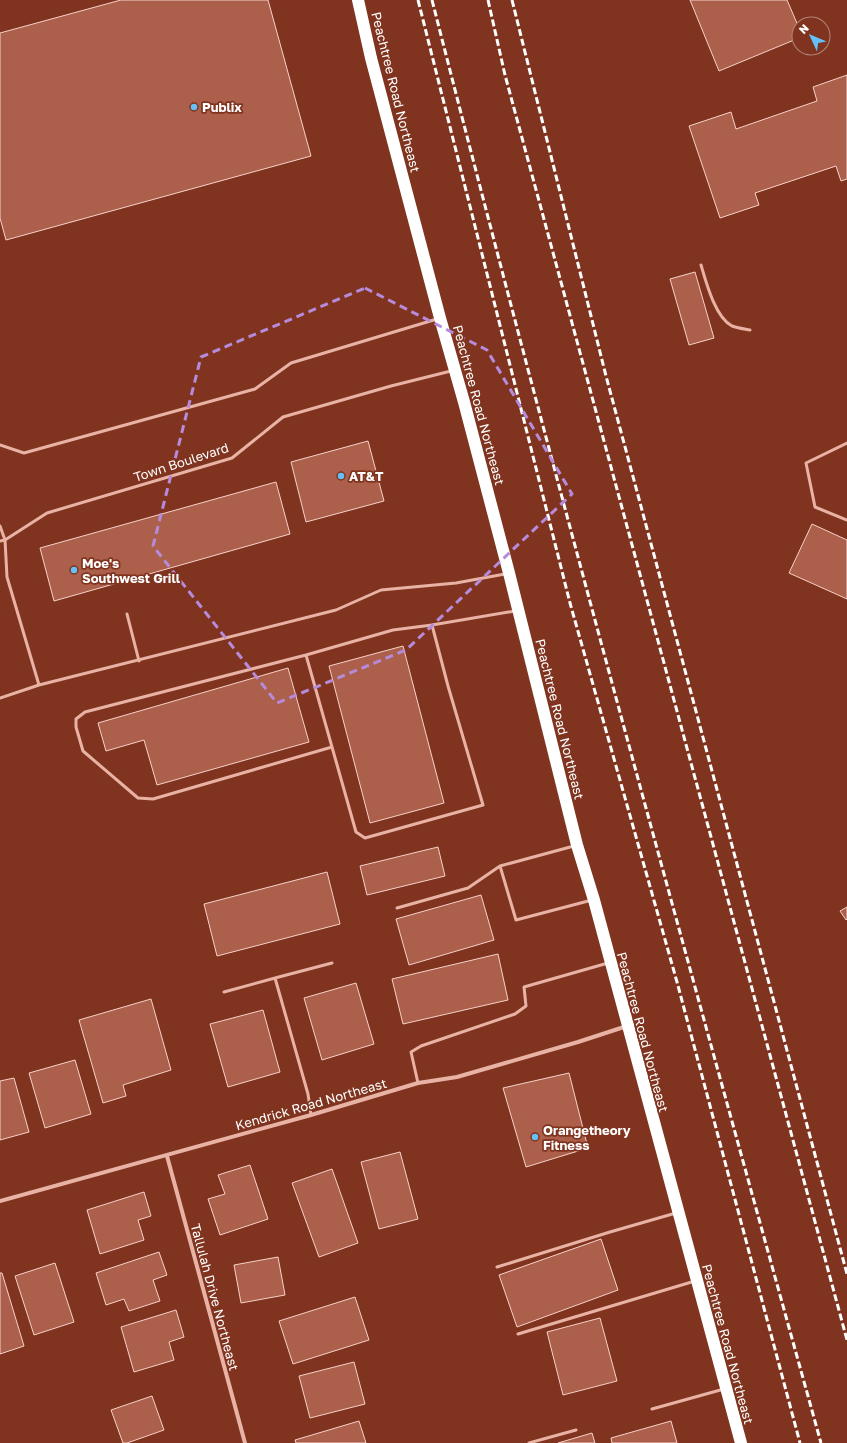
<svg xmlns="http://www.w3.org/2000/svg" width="847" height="1443" viewBox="0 0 847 1443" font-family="'Golos Text',sans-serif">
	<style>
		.building { fill: #ac604b; stroke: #f6d1c8 }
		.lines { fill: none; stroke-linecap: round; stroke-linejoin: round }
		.lane { stroke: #e8b2a4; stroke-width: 3 }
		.street { stroke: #e8b2a4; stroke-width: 4 }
		.highway { stroke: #fff; stroke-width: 12 }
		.rail { stroke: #fff; stroke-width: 3; stroke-dasharray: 7 3; stroke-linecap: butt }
		.marked { fill: none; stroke: #b68bdc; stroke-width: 3; stroke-dasharray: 8 5; stroke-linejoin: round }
		.poi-dot { fill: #64c0f6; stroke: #80341f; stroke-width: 1.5 }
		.labels { text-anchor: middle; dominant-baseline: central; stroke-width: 3.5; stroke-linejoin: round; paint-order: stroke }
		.street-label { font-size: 13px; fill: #fff; stroke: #80341f }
		.poi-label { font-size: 13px; font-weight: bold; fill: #fff; stroke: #80341f; text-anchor: start }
	</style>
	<rect width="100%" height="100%" fill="#80341f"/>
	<path class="building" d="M 121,0 L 268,0 L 311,156 L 6,240 L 0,218 L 0,33 Z
		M 690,0 L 787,0 L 799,28 L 799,38 L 719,71 Z
		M 847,75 L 847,179 L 841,181 L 836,166 L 755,193 L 759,205 L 720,218 L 689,126 L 731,112 L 736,129 L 817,101 L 813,87 Z
		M 695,272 L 714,338 L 689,345 L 670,279 Z
		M 368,441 L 384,501 L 306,522 L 291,462 Z
		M 276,482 L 290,534 L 54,601 L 40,548 Z
		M 812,524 L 847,540 L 847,599 L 789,573 Z
		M 403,646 L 444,803 L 370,823 L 329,666 Z
		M 288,668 L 309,742 L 157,785 L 144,740 L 106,751 L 98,723 Z
		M 438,847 L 445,876 L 367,895 L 360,866 Z
		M 327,872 L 340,924 L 217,956 L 204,904 Z
		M 481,895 L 494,940 L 409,965 L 396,919 Z
		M 847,907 L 847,919 L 846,920 L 840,911 Z
		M 498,954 L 508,1000 L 403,1024 L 392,979 Z
		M 356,983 L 374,1044 L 322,1060 L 304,998 Z
		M 151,999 L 171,1070 L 123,1085 L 126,1096 L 103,1103 L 79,1020 Z
		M 263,1010 L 280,1072 L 228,1087 L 210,1024 Z
		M 75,1060 L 91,1114 L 45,1128 L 29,1073 Z
		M 569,1073 L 588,1148 L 526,1167 L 503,1088 Z
		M 14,1078 L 29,1132 L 0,1140 L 0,1081 Z
		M 400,1152 L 418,1219 L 379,1229 L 361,1162 Z
		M 250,1165 L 268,1219 L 220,1235 L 208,1199 L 225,1194 L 218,1175 Z
		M 332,1169 L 358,1243 L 319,1257 L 292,1183 Z
		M 144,1192 L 151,1216 L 138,1220 L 144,1240 L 100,1254 L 87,1210 Z
		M 601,1239 L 618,1290 L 517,1327 L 499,1275 Z
		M 159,1252 L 167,1275 L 153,1280 L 160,1301 L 129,1311 L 124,1299 L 106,1305 L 96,1273 Z
		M 278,1257 L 285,1295 L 241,1303 L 234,1265 Z
		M 55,1263 L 74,1322 L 34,1335 L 15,1276 Z
		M 0,1273 L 2,1273 L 24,1346 L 0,1354 Z
		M 355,1297 L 369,1340 L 293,1364 L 279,1321 Z
		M 176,1310 L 184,1337 L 169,1342 L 174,1360 L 134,1372 L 121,1327 Z
		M 600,1318 L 617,1381 L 563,1395 L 547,1332 Z
		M 354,1362 L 365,1404 L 310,1418 L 299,1376 Z
		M 152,1396 L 164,1430 L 127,1443 L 123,1443 L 111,1410 Z
		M 359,1421 L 366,1443 L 296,1443 L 295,1440 Z
		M 671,1421 L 677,1443 L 612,1443 L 611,1438 Z
		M 592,1433 L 595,1443 L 558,1443 Z"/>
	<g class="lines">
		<path class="lane" d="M 701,265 C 706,282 715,317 732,326 C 737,328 745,329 750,330
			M 847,443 L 806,463 L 815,507 L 847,520
			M 0,445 L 24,453 L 255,389 L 291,363 L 437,319
			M 0,526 L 5,540 L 7,577 L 39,685
			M 0,541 L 5,540 L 47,513 L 232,458 L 283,417 L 391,386 L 451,371
			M 127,614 L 139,661
			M 306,655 L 356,832 L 365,838 L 483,805 L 448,686 L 432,625
			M 0,698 L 39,685 L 336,610 L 381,590 L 456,583 L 505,574
			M 332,747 L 153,799 L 138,798 L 83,751 L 76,727 L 76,719 L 85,712 L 306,655 L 393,630 L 432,625 L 515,611
			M 500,866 L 516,920 L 592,900
			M 397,908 L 468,888 L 500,866 L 574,846
			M 224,992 L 275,978
			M 418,1083 L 411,1052 L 421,1046 L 515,1014 L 526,1006 L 524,987 L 608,963
			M 311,1115 L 308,1094 L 275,978 L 332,963
			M 497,1267 L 610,1232 L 676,1213
			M 518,1334 L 695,1281
			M 652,1409 L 724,1389
			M 529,1443 L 576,1430"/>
		<path class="street" d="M 167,1156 L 245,1443
			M 0,1201 L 311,1115 L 418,1083 L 457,1077 L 578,1042 L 627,1026"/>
		<path class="highway" d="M 358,0 L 371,58 L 440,318 L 464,402 L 509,573 L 577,845 L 594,900 L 741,1443"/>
		<path class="rail" d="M 418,0 L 570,603 L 677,982 L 800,1443
			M 432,0 C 555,483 688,963 821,1443
			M 488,0 L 505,75 L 847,1340
			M 512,0 L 606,376 L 847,1274"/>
	</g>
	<path class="marked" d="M 365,288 L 487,350 L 572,494 L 406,650 L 277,703 L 153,546 L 201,357 Z"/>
	<g class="poi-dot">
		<circle cx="194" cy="107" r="4"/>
		<circle cx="341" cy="476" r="4"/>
		<circle cx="74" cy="570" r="4"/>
		<circle cx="535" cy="1137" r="4"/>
	</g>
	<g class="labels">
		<g class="street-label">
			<text transform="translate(396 92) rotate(76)">Peachtree Road Northeast</text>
			<text transform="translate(479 405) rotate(75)">Peachtree Road Northeast</text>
			<text transform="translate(181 462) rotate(-18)">Town Boulevard</text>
			<text transform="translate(560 719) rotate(76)">Peachtree Road Northeast</text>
			<text transform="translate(643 1032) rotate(75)">Peachtree Road Northeast</text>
			<text transform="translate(311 1104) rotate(-16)">Kendrick Road Northeast</text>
			<text transform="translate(215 1297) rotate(75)">Tallulah Drive Northeast</text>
			<text transform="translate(728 1344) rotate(75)">Peachtree Road Northeast</text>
		</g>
		<g class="poi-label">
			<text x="202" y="107">Publix</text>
			<text x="349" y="476">AT&amp;T</text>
			<text x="82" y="563">Moe's<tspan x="82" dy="15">Southwest Grill</tspan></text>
			<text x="543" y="1130">Orangetheory<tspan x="543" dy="15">Fitness</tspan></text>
		</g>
	</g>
	<g transform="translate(811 36) rotate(314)"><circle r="19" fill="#80341f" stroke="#b38579"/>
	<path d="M0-3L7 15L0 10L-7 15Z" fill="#64c0f6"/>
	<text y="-6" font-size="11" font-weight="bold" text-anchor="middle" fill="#ffffff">N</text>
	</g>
</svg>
